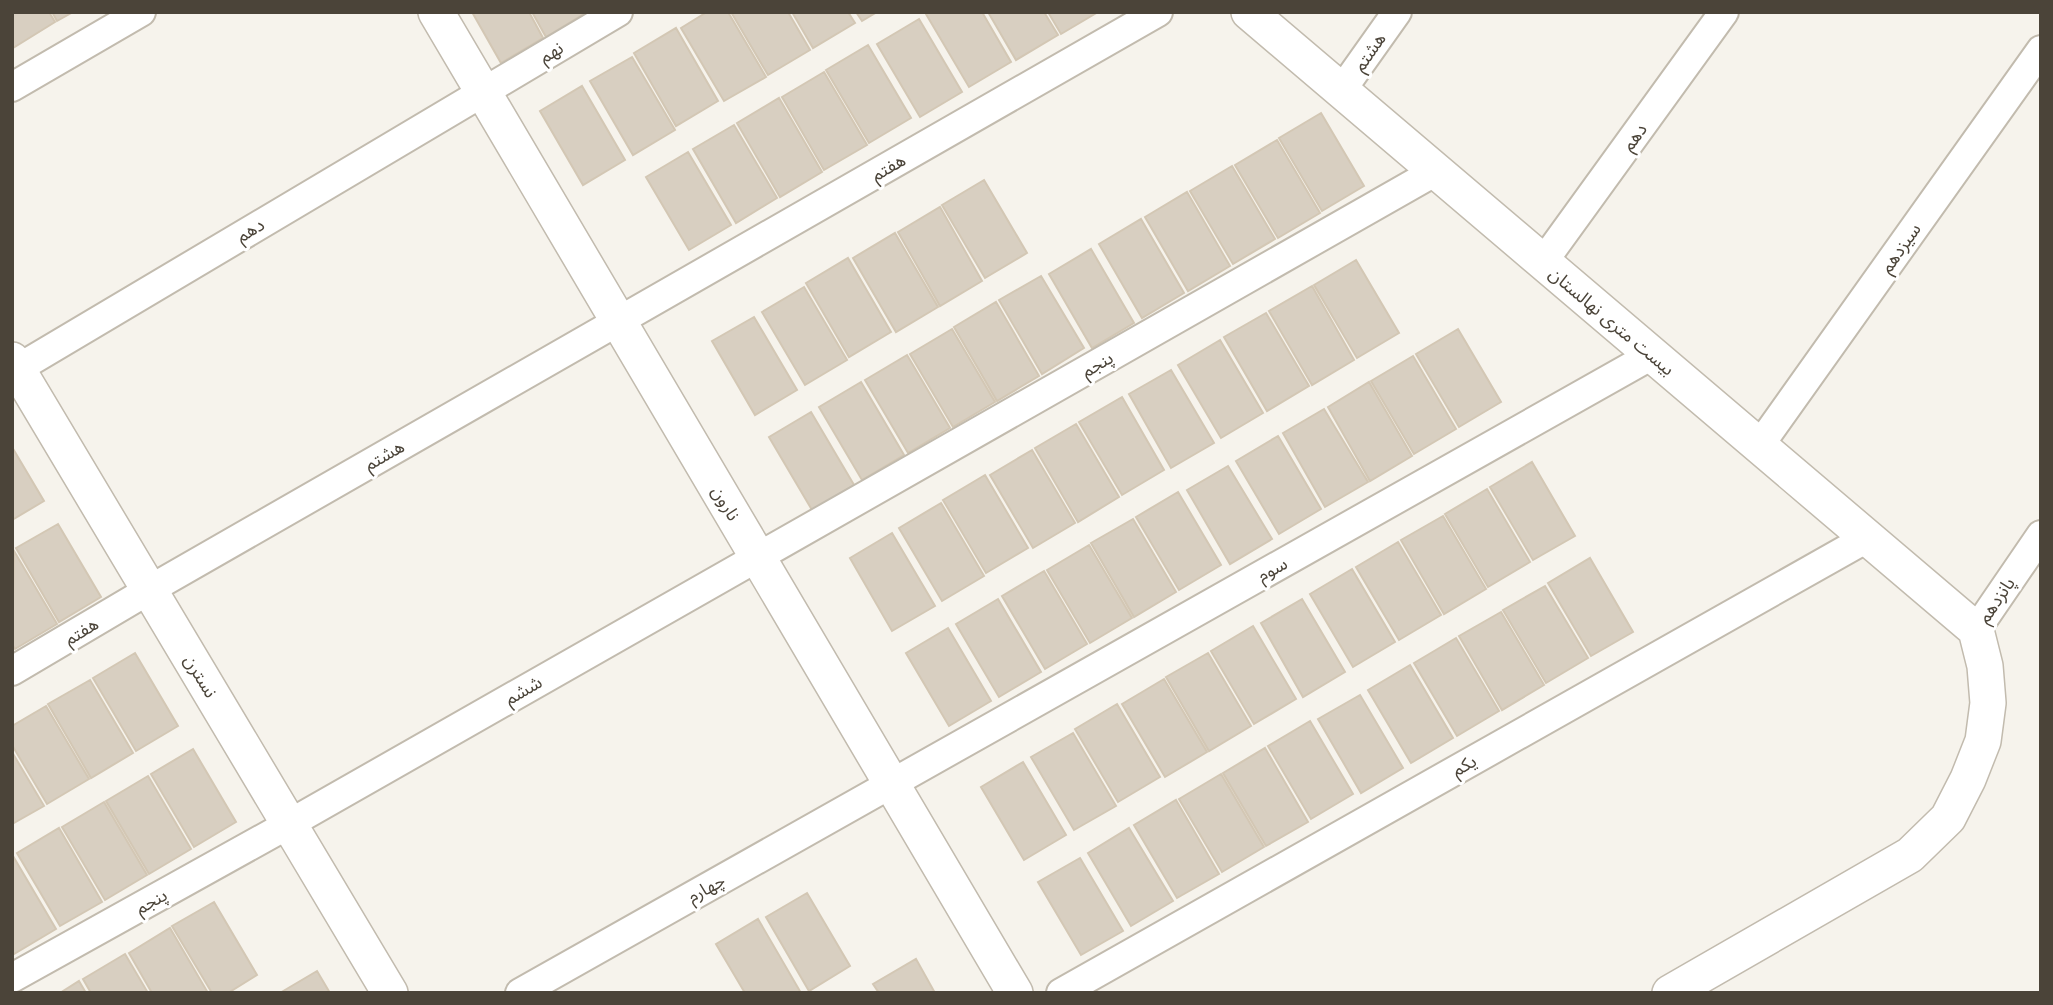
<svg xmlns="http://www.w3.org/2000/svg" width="2053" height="1005" viewBox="0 0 2053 1005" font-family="Quicksand,'Noto Sans Arabic',sans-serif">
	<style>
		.building { fill: #d8cfc1; stroke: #d3c7b4; stroke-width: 2 }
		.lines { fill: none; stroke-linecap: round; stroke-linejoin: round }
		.minor-casing { stroke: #c2bbae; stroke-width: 32 }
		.tertiary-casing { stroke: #c2bbae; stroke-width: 38 }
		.minor { stroke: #fff; stroke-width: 28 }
		.tertiary { stroke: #fff; stroke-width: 35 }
		.labels { text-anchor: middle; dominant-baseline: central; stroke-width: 6; stroke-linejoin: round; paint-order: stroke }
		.street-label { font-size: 18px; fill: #4b4439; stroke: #fff }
	</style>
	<rect width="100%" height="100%" fill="#f6f3ec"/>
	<path class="building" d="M 12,12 L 49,12 L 55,22 L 13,48 Z
		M 52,12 L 73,12 L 57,21 Z
		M 472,12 L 529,12 L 543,38 L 501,63 Z
		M 532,12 L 587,12 L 546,37 Z
		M 707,12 L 728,12 L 766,77 L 724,101 L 681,28 Z
		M 731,12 L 788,12 L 810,50 L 768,75 Z
		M 792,12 L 848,12 L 855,23 L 813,48 Z
		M 856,12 L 877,12 L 862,21 Z
		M 929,12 L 982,12 L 1011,62 L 969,87 L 926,14 Z
		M 988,12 L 1044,12 L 1058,35 L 1016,60 Z
		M 1048,12 L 1098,12 L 1061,34 Z
		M 919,19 L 962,92 L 920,117 L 877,44 Z
		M 676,28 L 718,101 L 676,126 L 634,53 Z
		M 868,45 L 911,118 L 869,143 L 826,70 Z
		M 632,57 L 675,130 L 633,155 L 590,81 Z
		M 824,72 L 867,145 L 824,170 L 782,97 Z
		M 582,86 L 625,160 L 583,185 L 540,111 Z
		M 779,98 L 822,172 L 780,197 L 737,123 Z
		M 1321,113 L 1364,186 L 1322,211 L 1279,138 Z
		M 734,125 L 777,198 L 736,223 L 693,149 Z
		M 1277,140 L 1320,213 L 1278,238 L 1235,165 Z
		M 688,152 L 731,225 L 689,250 L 646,177 Z
		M 1232,166 L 1275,239 L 1233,264 L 1190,191 Z
		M 984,180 L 1027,253 L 985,278 L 942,205 Z
		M 1187,192 L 1230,266 L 1188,291 L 1145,217 Z
		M 940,207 L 982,281 L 940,306 L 898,232 Z
		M 1141,219 L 1184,293 L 1142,318 L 1099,244 Z
		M 895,233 L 938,307 L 896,332 L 853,258 Z
		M 1091,249 L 1134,323 L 1092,348 L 1049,274 Z
		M 848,258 L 891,332 L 849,357 L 806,283 Z
		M 1356,260 L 1399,333 L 1357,358 L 1314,285 Z
		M 1041,276 L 1084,348 L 1042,374 L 999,300 Z
		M 1312,286 L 1354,360 L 1312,385 L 1269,311 Z
		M 804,287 L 847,360 L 805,385 L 762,312 Z
		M 996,302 L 1039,376 L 997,401 L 954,327 Z
		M 1266,313 L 1309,386 L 1267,411 L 1224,337 Z
		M 754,317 L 797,390 L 755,415 L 712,341 Z
		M 952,329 L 995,402 L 953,427 L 910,354 Z
		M 1458,329 L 1501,402 L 1459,427 L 1416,354 Z
		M 1220,340 L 1263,413 L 1221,438 L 1178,365 Z
		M 907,355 L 950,428 L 908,453 L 865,380 Z
		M 1413,356 L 1456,429 L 1414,454 L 1371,381 Z
		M 1171,370 L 1214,443 L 1171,468 L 1129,394 Z
		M 861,382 L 904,455 L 862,480 L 819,407 Z
		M 1369,382 L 1412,456 L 1370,481 L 1328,407 Z
		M 1122,397 L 1164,470 L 1122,495 L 1079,422 Z
		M 1324,409 L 1368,482 L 1325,507 L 1283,433 Z
		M 811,412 L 854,485 L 812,510 L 769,437 Z
		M 1076,424 L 1119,497 L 1078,522 L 1035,448 Z
		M 1278,436 L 1321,509 L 1279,534 L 1236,461 Z
		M 12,447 L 44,501 L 12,520 Z
		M 1032,450 L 1075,523 L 1033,548 L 990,475 Z
		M 1532,462 L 1575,536 L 1533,560 L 1490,487 Z
		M 1228,466 L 1272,539 L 1230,564 L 1187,490 Z
		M 985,475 L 1028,548 L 986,573 L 943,500 Z
		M 1487,489 L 1530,562 L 1488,587 L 1445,514 Z
		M 1178,492 L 1221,565 L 1179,590 L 1136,517 Z
		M 941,503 L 984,576 L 942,601 L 899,528 Z
		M 1443,516 L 1486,589 L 1444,614 L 1401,540 Z
		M 1133,519 L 1176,592 L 1134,617 L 1091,543 Z
		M 58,524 L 101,597 L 59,622 L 16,548 Z
		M 892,533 L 935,606 L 892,631 L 850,558 Z
		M 1398,542 L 1441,615 L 1399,640 L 1356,567 Z
		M 1089,545 L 1132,618 L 1090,643 L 1047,570 Z
		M 14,551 L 57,624 L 15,649 L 12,644 Z
		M 1590,558 L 1633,632 L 1591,656 L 1548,583 Z
		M 1352,569 L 1395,642 L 1353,667 L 1310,594 Z
		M 1044,571 L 1087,644 L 1045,669 L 1002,596 Z
		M 1545,586 L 1588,658 L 1546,683 L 1503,610 Z
		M 998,599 L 1041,672 L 999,697 L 956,624 Z
		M 1302,599 L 1345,672 L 1303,697 L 1261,623 Z
		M 1501,612 L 1544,685 L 1502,710 L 1459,636 Z
		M 1253,626 L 1296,699 L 1254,724 L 1211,651 Z
		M 948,628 L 991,701 L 949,726 L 906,653 Z
		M 1456,638 L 1499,711 L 1457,736 L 1414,663 Z
		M 135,653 L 178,726 L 136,751 L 93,678 Z
		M 1208,653 L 1251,726 L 1209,751 L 1166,677 Z
		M 1410,665 L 1453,738 L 1411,763 L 1368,690 Z
		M 1164,679 L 1207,752 L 1165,777 L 1122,704 Z
		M 90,680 L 133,753 L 91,778 L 48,704 Z
		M 1360,695 L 1403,768 L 1361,793 L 1318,719 Z
		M 1117,704 L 1160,777 L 1118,802 L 1075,729 Z
		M 46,706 L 89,779 L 47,804 L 12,745 L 12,726 Z
		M 1310,721 L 1353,794 L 1311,819 L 1268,746 Z
		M 1073,733 L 1116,806 L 1074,830 L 1031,757 Z
		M 1265,748 L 1308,822 L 1266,846 L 1223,773 Z
		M 193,749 L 236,822 L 194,847 L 151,774 Z
		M 12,752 L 44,806 L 12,824 Z
		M 1023,762 L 1066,835 L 1024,860 L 981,787 Z
		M 1221,774 L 1264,847 L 1222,872 L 1179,799 Z
		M 148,776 L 191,849 L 149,874 L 106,801 Z
		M 1176,800 L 1219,874 L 1177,898 L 1134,825 Z
		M 104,802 L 147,875 L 105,900 L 62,827 Z
		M 59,828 L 102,902 L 60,926 L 17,853 Z
		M 1129,828 L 1173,901 L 1131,926 L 1088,853 Z
		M 13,856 L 56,929 L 14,954 L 12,952 Z
		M 1080,858 L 1123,931 L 1081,955 L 1038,882 Z
		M 807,893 L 850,966 L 809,991 L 766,917 Z
		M 214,902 L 257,975 L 228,993 L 212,993 L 172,926 Z
		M 758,919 L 801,993 L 745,993 L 716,944 Z
		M 170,928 L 208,993 L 152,993 L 129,953 Z
		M 125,954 L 148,993 L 91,993 L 83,979 Z
		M 916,959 L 935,993 L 879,993 L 873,984 Z
		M 317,971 L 330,993 L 280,993 Z
		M 79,981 L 86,993 L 60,993 Z"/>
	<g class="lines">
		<defs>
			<path id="minor" d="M 12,87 L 141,12
				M 1341,91 L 1397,12
				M 1543,262 L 1724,12
				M 12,372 L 618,12
				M 1759,446 L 2041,50
				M 1976,630 L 2041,535
				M 12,671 L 149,590 L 1158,12
				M 12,978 L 289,824 L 1436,171
				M 520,993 L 1652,355
				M 1061,993 L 1867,538"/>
			<path id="tertiary" d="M 436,12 L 1015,993
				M 1249,12 L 1976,630 L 1985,666 L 1988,703 L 1983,741 L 1968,779 L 1948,818 L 1910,855 L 1670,993
				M 12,360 L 390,993"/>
		</defs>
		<use href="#minor" class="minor-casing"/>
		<use href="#tertiary" class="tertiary-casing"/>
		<use href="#minor" class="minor"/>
		<use href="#tertiary" class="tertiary"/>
	</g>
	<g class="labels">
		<g class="street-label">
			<text transform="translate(551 52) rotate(-31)">نهم</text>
			<text transform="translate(1369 52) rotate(-55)">هشتم</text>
			<text transform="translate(1634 137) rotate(-54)">دهم</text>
			<text transform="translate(888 167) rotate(-30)">هفتم</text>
			<text transform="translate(250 230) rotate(-31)">دهم</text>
			<text transform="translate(1900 248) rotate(-55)">سیزدهم</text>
			<text transform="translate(1612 321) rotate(40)">بیست متری نهالستان</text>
			<text transform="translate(1097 364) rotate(-30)">پنجم</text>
			<text transform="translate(384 455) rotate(-30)">هشتم</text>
			<text transform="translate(726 503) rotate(59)">نارون</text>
			<text transform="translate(1272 569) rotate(-29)">سوم</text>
			<text transform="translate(1996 600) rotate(-56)">پانزدهم</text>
			<text transform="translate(81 631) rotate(-31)">هفتم</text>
			<text transform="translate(201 676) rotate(59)">نسترن</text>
			<text transform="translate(523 690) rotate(-30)">ششم</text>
			<text transform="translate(1464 765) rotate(-29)">یکم</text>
			<text transform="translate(706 888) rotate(-29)">چهارم</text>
			<text transform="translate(151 901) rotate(-29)">پنجم</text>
		</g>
	</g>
	<rect width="2053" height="1005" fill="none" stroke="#4b4439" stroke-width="28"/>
</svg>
